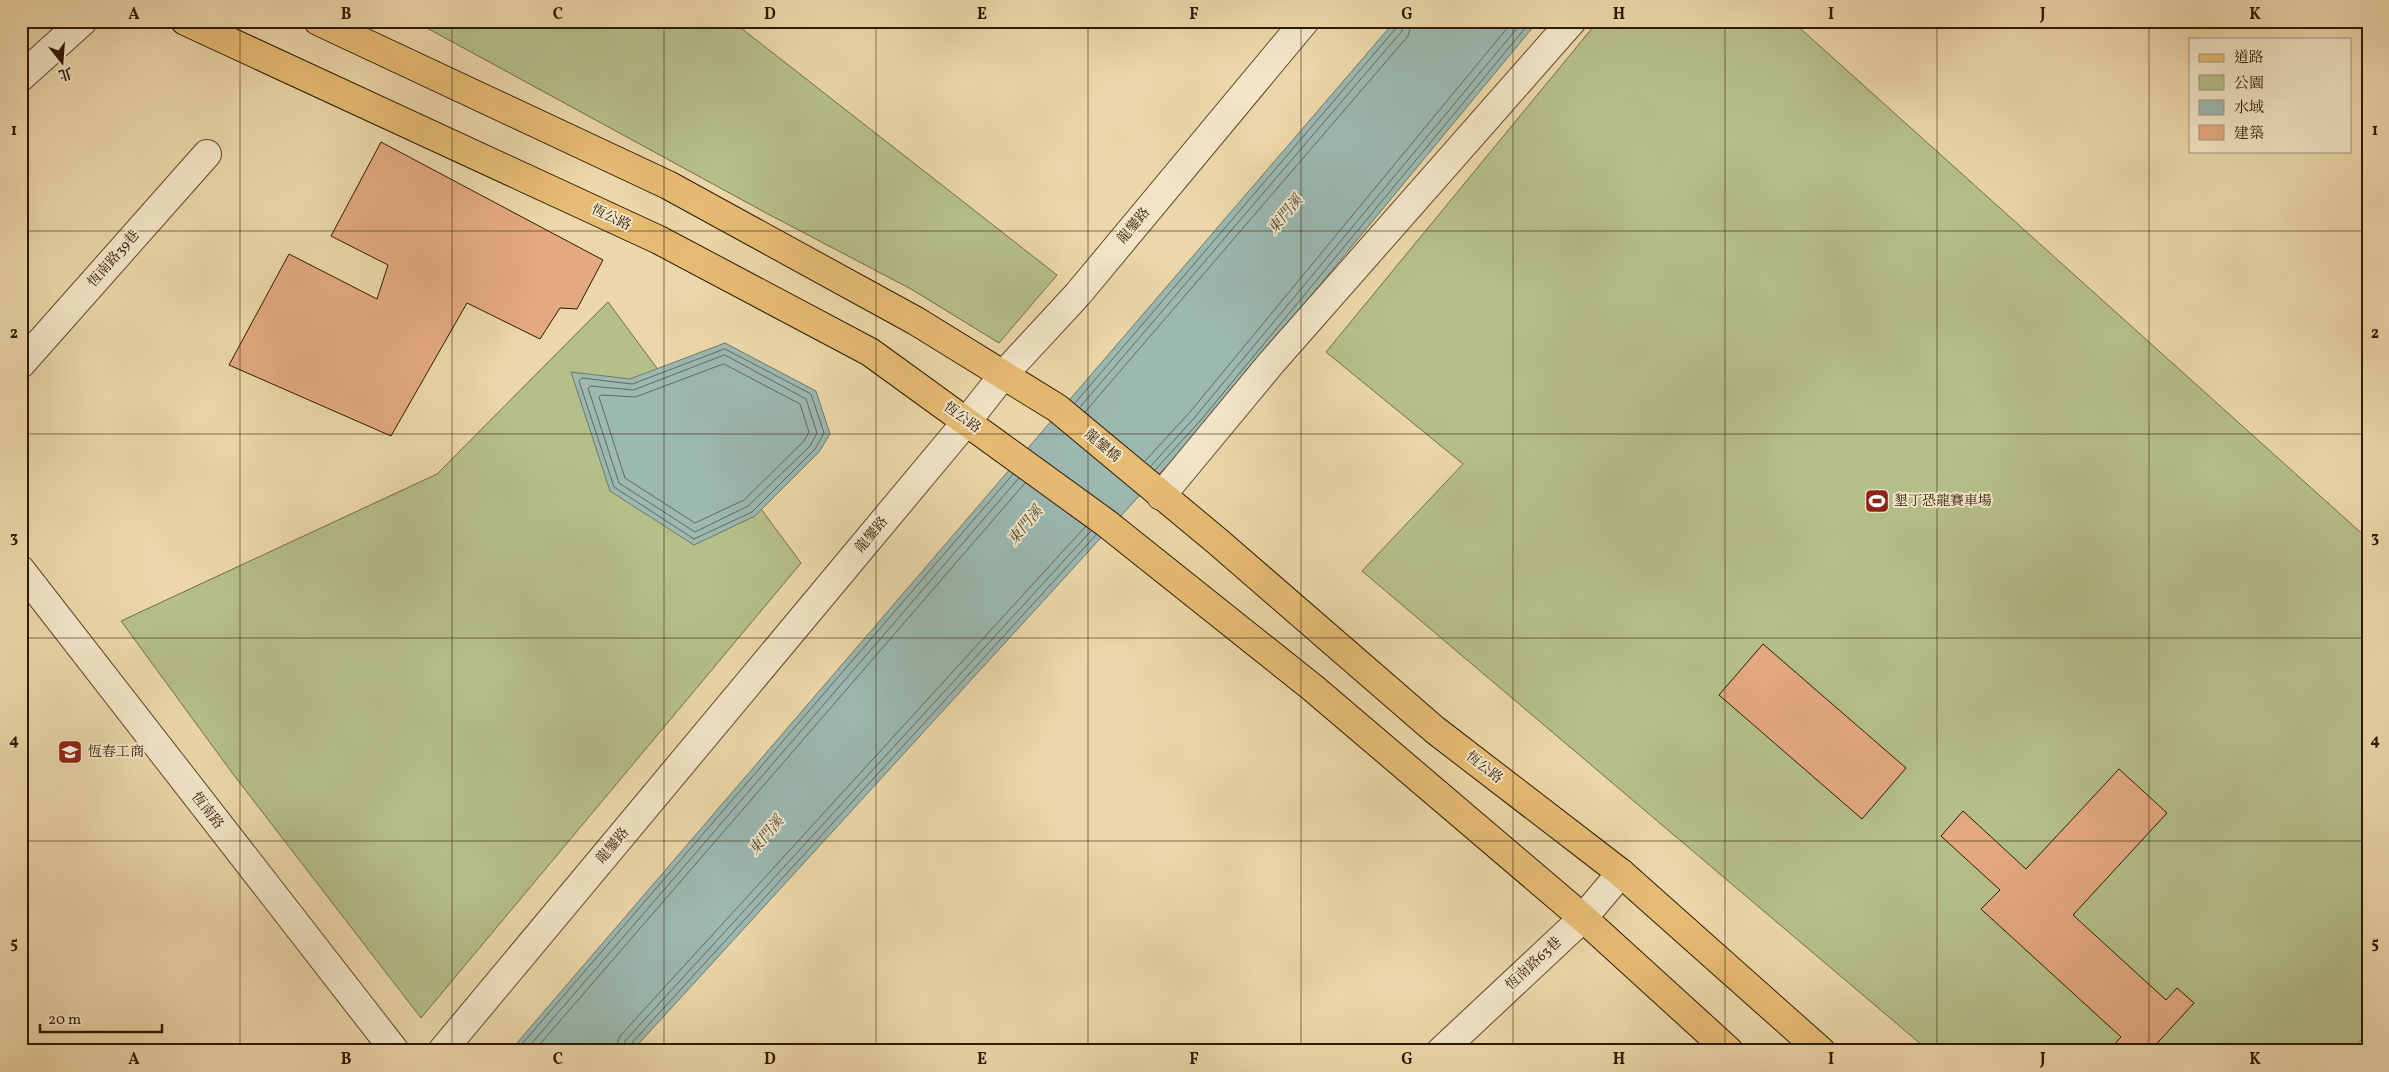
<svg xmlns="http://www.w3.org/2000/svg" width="2389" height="1072" viewBox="0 0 2389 1072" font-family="Vollkorn,'Noto Serif TC',serif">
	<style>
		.green { fill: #b5bf8a; stroke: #726c46 }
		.water { fill: #9bb8b1; stroke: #70786b }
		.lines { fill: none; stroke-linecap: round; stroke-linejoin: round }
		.shore { stroke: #66685a; stroke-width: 1 }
		.building { fill: #e3a981; stroke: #301902 }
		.minor-casing { stroke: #5f482c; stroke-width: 30 }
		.major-casing { stroke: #301902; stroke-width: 30 }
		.minor { stroke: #f2e5c7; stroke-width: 28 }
		.major { stroke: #e6bc74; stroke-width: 28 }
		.grid { fill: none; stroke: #301902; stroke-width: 1; stroke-opacity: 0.55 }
		.labels { text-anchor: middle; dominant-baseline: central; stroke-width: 4; stroke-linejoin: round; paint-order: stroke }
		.street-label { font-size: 14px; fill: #301902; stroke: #f2e5c7 }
		.poi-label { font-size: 14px; fill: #301902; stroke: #f2e5c7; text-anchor: start }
		.water-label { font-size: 15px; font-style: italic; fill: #504937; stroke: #f2e5c7 }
		.neatline { fill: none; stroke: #301902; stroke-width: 2 }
		.grid-label { font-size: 16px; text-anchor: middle; font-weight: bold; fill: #301902 }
	</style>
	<rect width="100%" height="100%" fill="#ebd7a9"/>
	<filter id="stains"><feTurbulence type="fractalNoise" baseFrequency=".004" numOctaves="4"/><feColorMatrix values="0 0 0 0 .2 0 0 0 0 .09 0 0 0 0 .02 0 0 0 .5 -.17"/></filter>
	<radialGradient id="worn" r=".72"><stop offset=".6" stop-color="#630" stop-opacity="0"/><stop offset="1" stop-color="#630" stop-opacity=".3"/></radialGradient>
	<path class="green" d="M 414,21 L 732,21 L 1057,275 L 999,343 L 911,289 L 768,214 Z
		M 1598,21 L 1792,21 L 2368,539 L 2368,1033 L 2350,1051 L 1929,1051 L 1362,571 L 1463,464 L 1326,352 Z
		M 608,302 L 801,563 L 421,1018 L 233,774 L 121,621 L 437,474 Z"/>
	<path class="water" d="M 1395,21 L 1538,21 L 1204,425 L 632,1051 L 510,1051 Z
		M 725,343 L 816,391 L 830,434 L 819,452 L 755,516 L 694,545 L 610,491 L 571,372 L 630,379 Z"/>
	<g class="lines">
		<path class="shore" d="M 725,349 L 811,394 L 824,433 L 815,449 L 752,512 L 694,539 L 614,487 L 579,381 L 582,378 L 632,384 Z
			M 725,355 L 806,399 L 817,433 L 810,446 L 748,506 L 695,532 L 619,483 L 588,388 L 591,386 L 633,390 Z
			M 724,364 L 800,404 L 809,432 L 804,441 L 744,500 L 695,523 L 625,478 L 599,397 L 601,395 L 635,397 Z
			M 1075,403 L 1397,27 L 1398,21
			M 1080,407 L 1402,31 L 1405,21
			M 1085,412 L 1408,36 L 1412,21
			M 1145,461 L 1190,412 L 1513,21
			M 1151,466 L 1195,417 L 1523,21
			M 1155,470 L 1200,421 L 1531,21
			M 516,1051 L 1013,474
			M 525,1051 L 1019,478
			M 534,1051 L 1025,483
			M 615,1051 L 620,1036 L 1085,527
			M 622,1051 L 625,1041 L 1091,531
			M 628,1051 L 630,1045 L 1096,535"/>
	</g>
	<path class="building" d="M 21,21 L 30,21 L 21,30 Z
		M 381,142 L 603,260 L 577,309 L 560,308 L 540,339 L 467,303 L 391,436 L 229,365 L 289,254 L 377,299 L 388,265 L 331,236 Z
		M 1763,644 L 1906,768 L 1862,819 L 1719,695 Z
		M 2119,769 L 2167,813 L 2073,915 L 2166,1000 L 2177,988 L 2194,1003 L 2150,1051 L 2109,1050 L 2121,1037 L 1981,909 L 2000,890 L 1941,836 L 1963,811 L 2026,869 Z"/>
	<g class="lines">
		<defs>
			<path id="minor" d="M 21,77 L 83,21
				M 21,364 L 207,154
				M 1161,496 L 1272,362 L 1572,21
				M 21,570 L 395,1051
				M 442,1051 L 967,421 L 1004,374 L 1078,294 L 1305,21
				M 1441,1051 L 1583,918 L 1621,873"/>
			<path id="major" d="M 185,21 L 659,240 L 870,352 L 1106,523 L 1313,688 L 1583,918 L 1729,1051
				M 318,21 L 668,185 L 916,321 L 1057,408 L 1217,541 L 1435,730 L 1621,873 L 1821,1051"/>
		</defs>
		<use href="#minor" class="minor-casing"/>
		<use href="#major" class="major-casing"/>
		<use href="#minor" class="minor"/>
		<use href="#major" class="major"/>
	</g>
	<path class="grid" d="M 240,21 L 240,1051M 452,21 L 452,1051M 664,21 L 664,1051M 876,21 L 876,1051M 1088,21 L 1088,1051M 1301,21 L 1301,1051M 1513,21 L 1513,1051M 1725,21 L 1725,1051M 1937,21 L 1937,1051M 2149,21 L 2149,1051M 21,231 L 2368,231M 21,434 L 2368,434M 21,638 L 2368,638M 21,841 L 2368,841"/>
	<defs>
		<symbol id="stadium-square" viewBox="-11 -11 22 22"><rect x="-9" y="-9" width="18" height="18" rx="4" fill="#8f2418" stroke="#f2e5c7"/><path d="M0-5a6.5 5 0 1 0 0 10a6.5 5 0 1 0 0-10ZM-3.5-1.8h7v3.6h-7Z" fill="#fff"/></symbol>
		<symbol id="school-square" viewBox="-11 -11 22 22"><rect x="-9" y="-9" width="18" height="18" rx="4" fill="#8f2418" stroke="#f2e5c7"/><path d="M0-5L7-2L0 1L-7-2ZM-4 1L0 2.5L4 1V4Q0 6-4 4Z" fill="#fff"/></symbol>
	</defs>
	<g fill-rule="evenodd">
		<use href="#stadium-square" x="1863" y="487" width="28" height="28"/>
		<use href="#school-square" x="56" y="738" width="28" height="28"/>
	</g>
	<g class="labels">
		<g class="street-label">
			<text transform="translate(611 218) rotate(25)">恆公路</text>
			<text transform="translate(1134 226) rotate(-50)">龍鑾路</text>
			<text transform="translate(114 259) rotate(-49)">恆南路39巷</text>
			<text transform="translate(962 418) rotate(36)">恆公路</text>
			<text transform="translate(1102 446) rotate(40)">龍鑾橋</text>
			<text transform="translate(872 535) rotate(-50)">龍鑾路</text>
			<text transform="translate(1484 768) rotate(38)">恆公路</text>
			<text transform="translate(207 811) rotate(52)">恆南路</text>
			<text transform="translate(613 846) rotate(-50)">龍鑾路</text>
			<text transform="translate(1534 964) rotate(-43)">恆南路63巷</text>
		</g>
		<g class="poi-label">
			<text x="1894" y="501">墾丁恐龍賽車場</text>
			<text x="88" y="752">恆春工商</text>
		</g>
		<g class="water-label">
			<text transform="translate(1286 215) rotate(-50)">東門溪</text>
			<text transform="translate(1026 526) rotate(-50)">東門溪</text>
			<text transform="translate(767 836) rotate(-50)">東門溪</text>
		</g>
	</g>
	<rect width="2389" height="1072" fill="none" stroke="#ebd7a9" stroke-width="55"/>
	<rect x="2189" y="38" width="162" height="115" fill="#f2e5c7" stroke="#a49378"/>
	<rect x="2199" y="54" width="25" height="8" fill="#e6bc74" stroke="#a49378"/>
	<text x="2234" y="62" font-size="15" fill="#301902">道路</text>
	<rect x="2199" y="75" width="25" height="15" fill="#b5bf8a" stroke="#a49378"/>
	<text x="2234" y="88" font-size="15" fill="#301902">公園</text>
	<rect x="2199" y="100" width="25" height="15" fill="#9bb8b1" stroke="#a49378"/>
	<text x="2234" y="112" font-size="15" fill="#301902">水域</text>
	<rect x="2199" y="125" width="25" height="15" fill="#e3a981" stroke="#a49378"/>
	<text x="2234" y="138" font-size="15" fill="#301902">建築</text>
	<g transform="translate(62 62) rotate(163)" stroke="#f2e5c7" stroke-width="4" paint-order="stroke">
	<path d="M0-4L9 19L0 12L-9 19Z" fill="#301902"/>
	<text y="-8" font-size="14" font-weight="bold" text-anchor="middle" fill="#301902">北</text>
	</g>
	<path d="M40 1024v8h122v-8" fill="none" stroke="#301902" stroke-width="2.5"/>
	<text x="48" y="1024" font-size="15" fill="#301902" stroke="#f2e5c7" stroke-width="4" paint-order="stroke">20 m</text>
	<rect x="28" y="28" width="2334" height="1016" class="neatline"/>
	<g class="grid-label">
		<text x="134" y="19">A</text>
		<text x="346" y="19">B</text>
		<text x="558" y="19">C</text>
		<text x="770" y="19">D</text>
		<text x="982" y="19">E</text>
		<text x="1194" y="19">F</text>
		<text x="1407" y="19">G</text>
		<text x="1619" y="19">H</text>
		<text x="1831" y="19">I</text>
		<text x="2043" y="19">J</text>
		<text x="2255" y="19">K</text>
		<text x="14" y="135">1</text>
		<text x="2375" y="135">1</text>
		<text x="14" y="338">2</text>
		<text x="2375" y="338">2</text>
		<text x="14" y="542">3</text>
		<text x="2375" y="542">3</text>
		<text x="14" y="745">4</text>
		<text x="2375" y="745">4</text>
		<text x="14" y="948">5</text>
		<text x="2375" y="948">5</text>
		<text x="134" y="1064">A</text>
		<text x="346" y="1064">B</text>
		<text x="558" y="1064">C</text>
		<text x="770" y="1064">D</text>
		<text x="982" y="1064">E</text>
		<text x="1194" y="1064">F</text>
		<text x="1407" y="1064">G</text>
		<text x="1619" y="1064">H</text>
		<text x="1831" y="1064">I</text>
		<text x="2043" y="1064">J</text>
		<text x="2255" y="1064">K</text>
	</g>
	<rect width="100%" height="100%" filter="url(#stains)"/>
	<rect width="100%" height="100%" fill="url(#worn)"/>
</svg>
